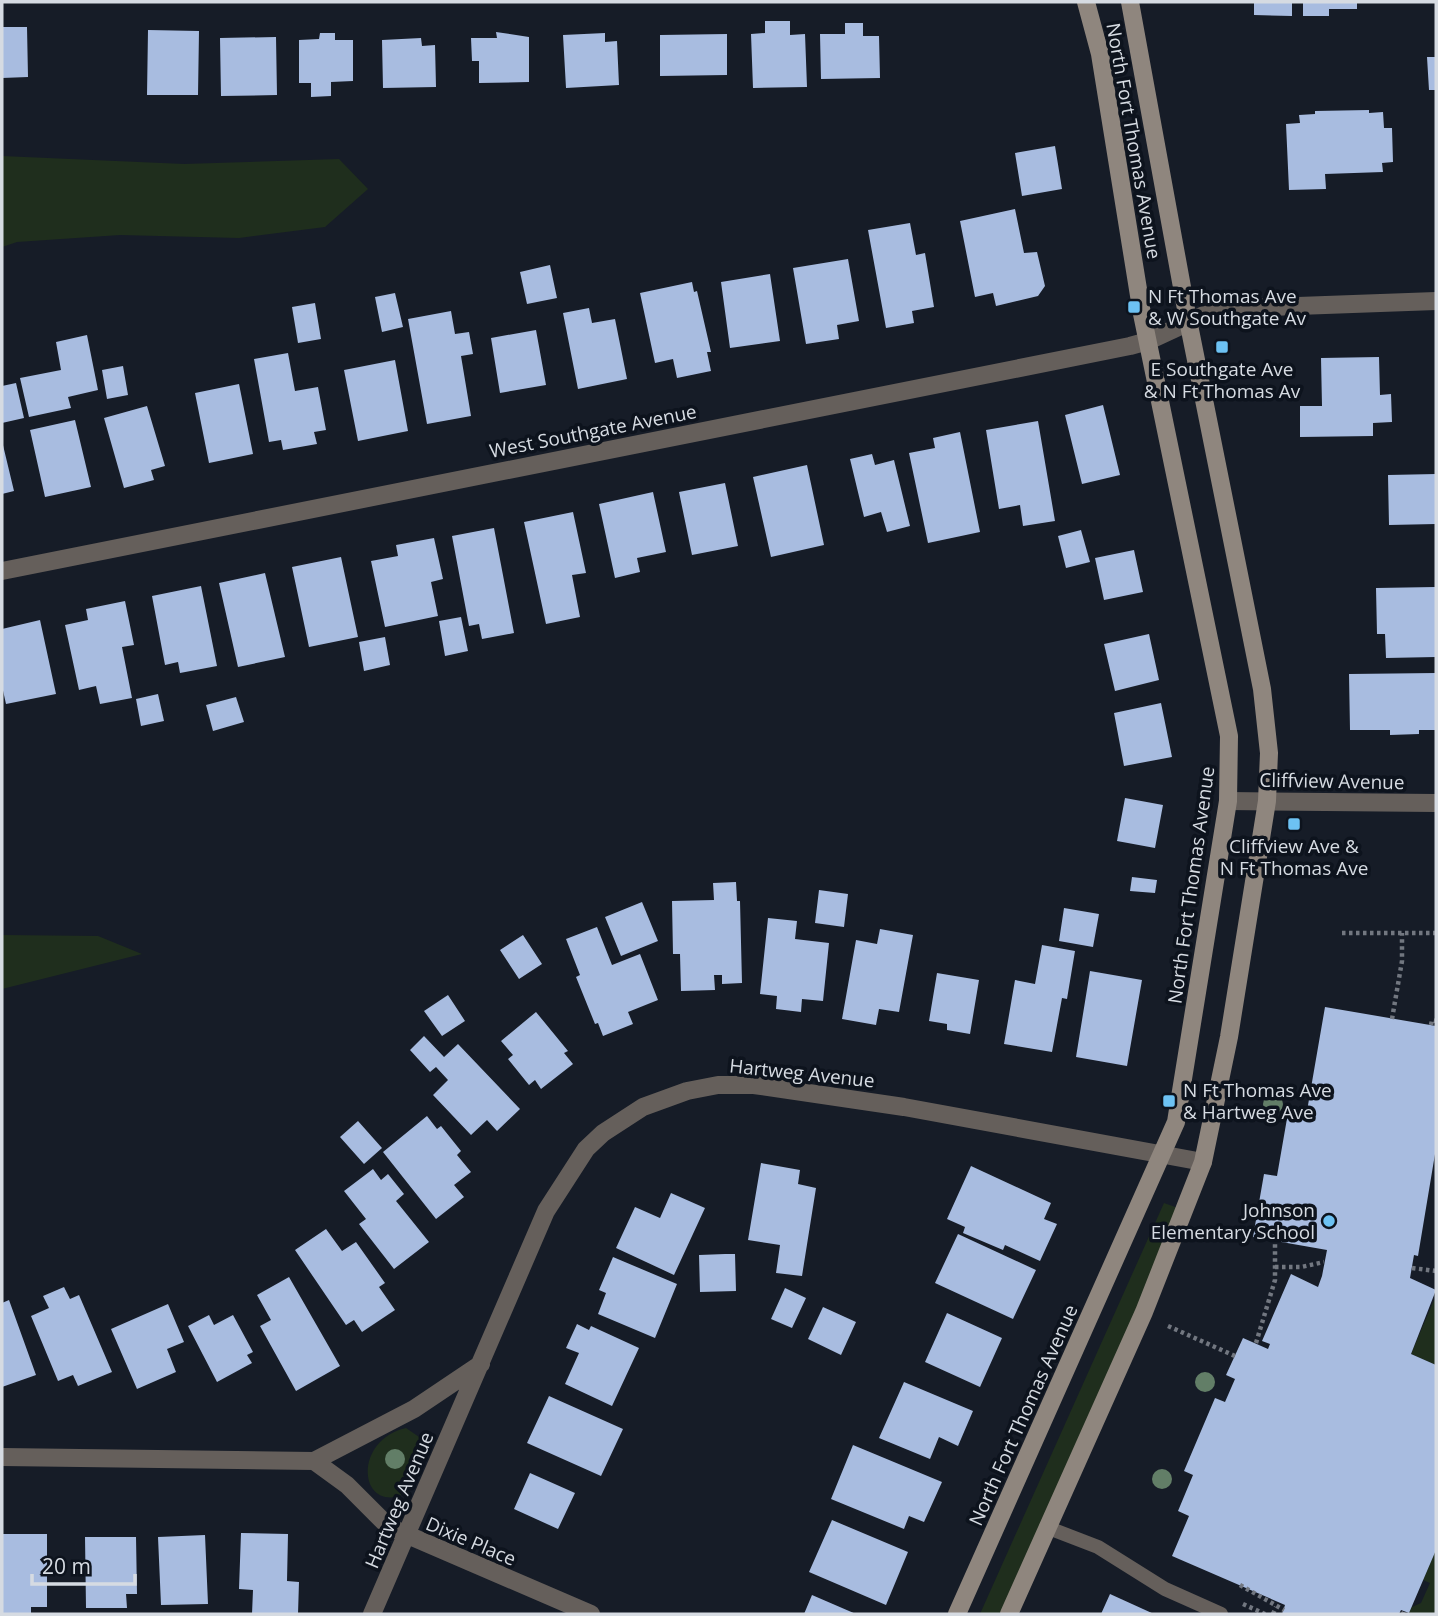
<svg xmlns="http://www.w3.org/2000/svg" width="1438" height="1616" viewBox="0 0 1438 1616" font-family="'Open Sans',sans-serif">
	<style>
		.green { fill: #1f2e1d }
		.building { fill: #a8bce0 }
		.lines { fill: none; stroke-linecap: round; stroke-linejoin: round }
		.path { stroke: #727780; stroke-width: 4.5; stroke-dasharray: 3.5 3.5; stroke-linecap: butt }
		.lane { stroke: #655f5b; stroke-width: 14 }
		.street { stroke: #655f5b; stroke-width: 18 }
		.secondary { stroke: #8f867e; stroke-width: 18 }
		.tree { fill: #627e67 }
		.poi-dot { fill: #6dc2f3; stroke: #0d131d; stroke-width: 2.5 }
		.labels { text-anchor: middle; dominant-baseline: central; stroke-width: 7; stroke-linejoin: round; paint-order: stroke }
		.street-label { font-size: 19px; fill: #d6dbe2; stroke: #0d131d }
		.poi-label { font-size: 19px; fill: #d6dbe2; stroke: #0d131d; text-anchor: start }
	</style>
	<rect width="100%" height="100%" fill="#161c27"/>
	<path class="green" d="M 2,156 L 184,164 L 339,159 L 368,189 L 325,227 L 239,238 L 120,235 L 17,242 L 2,247 Z
		M 2,935 L 98,936 L 142,954 L 2,989 Z
		M 1164,1203 L 1181,1209 L 1001,1614 L 980,1614 Z
		M 1434,1300 L 1436,1301 L 1436,1365 L 1411,1354 Z
		M 406,1428 L 422,1439 C 422,1463 415,1478 400,1496 C 357,1508 355,1439 406,1428 Z
		M 1436,1550 L 1436,1614 L 1408,1614 L 1412,1607 L 1421,1603 L 1430,1583 L 1423,1580 Z"/>
	<path class="building" d="M 1254,2 L 1292,2 L 1292,16 L 1254,15 Z
		M 1303,2 L 1357,2 L 1357,9 L 1329,9 L 1329,16 L 1303,16 Z
		M 765,21 L 790,21 L 790,35 L 805,34 L 807,87 L 753,88 L 751,34 L 765,33 Z
		M 845,23 L 863,23 L 863,36 L 879,36 L 880,78 L 821,79 L 820,34 L 845,34 Z
		M 2,27 L 27,27 L 28,77 L 2,78 Z
		M 148,30 L 199,31 L 198,95 L 147,95 Z
		M 496,32 L 529,37 L 529,82 L 479,83 L 479,61 L 472,61 L 471,38 L 497,38 Z
		M 320,33 L 335,33 L 335,40 L 353,40 L 353,81 L 331,82 L 331,96 L 311,97 L 311,83 L 299,83 L 299,40 L 319,39 Z
		M 605,33 L 605,42 L 617,41 L 619,85 L 566,88 L 563,35 Z
		M 727,34 L 727,75 L 660,76 L 660,35 Z
		M 276,37 L 277,95 L 221,96 L 220,38 Z
		M 421,38 L 422,46 L 435,45 L 436,87 L 383,88 L 382,40 Z
		M 1427,57 L 1436,57 L 1436,90 L 1429,90 Z
		M 1369,110 L 1369,113 L 1383,112 L 1384,128 L 1392,128 L 1393,162 L 1382,163 L 1383,172 L 1325,174 L 1326,189 L 1289,190 L 1286,124 L 1300,123 L 1299,115 L 1315,114 L 1315,111 Z
		M 1055,146 L 1062,189 L 1022,196 L 1015,153 Z
		M 1015,209 L 1024,253 L 1037,252 L 1045,286 L 1038,296 L 996,306 L 993,293 L 975,297 L 960,221 Z
		M 910,223 L 916,255 L 925,253 L 934,307 L 912,311 L 914,323 L 886,328 L 868,230 Z
		M 848,259 L 859,321 L 837,325 L 839,339 L 806,344 L 793,268 Z
		M 550,265 L 557,298 L 527,304 L 520,272 Z
		M 770,274 L 780,341 L 730,348 L 721,282 Z
		M 692,282 L 694,292 L 697,291 L 711,352 L 707,352 L 711,371 L 677,378 L 673,359 L 655,363 L 640,293 Z
		M 395,293 L 403,327 L 382,332 L 375,297 Z
		M 315,303 L 321,339 L 298,343 L 292,307 Z
		M 589,308 L 592,323 L 615,319 L 627,379 L 578,389 L 563,313 Z
		M 451,311 L 455,334 L 469,332 L 473,354 L 461,356 L 471,416 L 427,424 L 408,319 Z
		M 536,330 L 546,385 L 500,393 L 491,338 Z
		M 87,335 L 98,390 L 68,397 L 71,408 L 29,417 L 20,378 L 61,370 L 56,342 Z
		M 288,353 L 295,391 L 318,387 L 326,430 L 314,432 L 317,444 L 283,450 L 281,440 L 269,442 L 254,359 Z
		M 1379,357 L 1380,395 L 1391,394 L 1392,422 L 1373,423 L 1373,436 L 1300,437 L 1300,406 L 1322,406 L 1321,358 Z
		M 395,360 L 408,431 L 358,441 L 344,370 Z
		M 123,366 L 128,395 L 107,399 L 102,370 Z
		M 16,383 L 24,418 L 2,423 L 2,386 Z
		M 239,384 L 253,454 L 209,463 L 195,393 Z
		M 1103,405 L 1120,475 L 1082,484 L 1065,415 Z
		M 147,406 L 165,466 L 151,470 L 154,480 L 124,488 L 104,418 Z
		M 75,420 L 91,487 L 45,497 L 30,430 Z
		M 1038,421 L 1055,521 L 1023,526 L 1020,505 L 999,509 L 986,430 Z
		M 960,432 L 980,532 L 928,543 L 909,453 L 935,448 L 933,438 Z
		M 2,441 L 14,491 L 2,494 Z
		M 872,454 L 875,465 L 894,460 L 910,526 L 887,532 L 881,512 L 864,517 L 850,459 Z
		M 807,465 L 824,545 L 771,557 L 753,477 Z
		M 1436,474 L 1436,524 L 1389,525 L 1388,475 Z
		M 725,483 L 738,546 L 692,555 L 679,492 Z
		M 653,492 L 666,552 L 637,558 L 640,572 L 615,578 L 599,504 Z
		M 573,512 L 586,573 L 572,575 L 580,617 L 546,624 L 524,522 Z
		M 494,528 L 514,633 L 482,639 L 479,624 L 469,626 L 452,536 Z
		M 1081,530 L 1090,562 L 1066,568 L 1058,536 Z
		M 434,538 L 443,579 L 431,582 L 438,616 L 385,627 L 371,561 L 398,556 L 396,545 Z
		M 1134,550 L 1143,592 L 1104,600 L 1095,558 Z
		M 341,557 L 358,637 L 309,647 L 292,567 Z
		M 265,573 L 285,657 L 238,667 L 219,583 Z
		M 201,586 L 217,666 L 180,673 L 178,662 L 165,665 L 152,596 Z
		M 1435,587 L 1436,657 L 1386,658 L 1385,634 L 1377,634 L 1376,588 Z
		M 125,601 L 134,645 L 122,647 L 132,698 L 100,704 L 96,686 L 79,690 L 65,625 L 88,620 L 86,609 Z
		M 461,617 L 468,651 L 445,656 L 439,621 Z
		M 40,620 L 56,694 L 6,704 L 2,686 L 2,629 Z
		M 1149,634 L 1159,680 L 1115,691 L 1104,644 Z
		M 385,637 L 390,665 L 364,671 L 359,642 Z
		M 1436,673 L 1436,730 L 1419,730 L 1419,734 L 1390,735 L 1390,730 L 1350,730 L 1349,674 Z
		M 158,694 L 164,721 L 141,726 L 136,699 Z
		M 236,697 L 244,722 L 213,731 L 206,705 Z
		M 1161,703 L 1172,757 L 1124,766 L 1114,713 Z
		M 1125,798 L 1163,805 L 1155,848 L 1117,841 Z
		M 1132,877 L 1157,880 L 1155,893 L 1130,891 Z
		M 736,882 L 737,901 L 740,901 L 742,983 L 722,984 L 722,975 L 714,975 L 715,990 L 681,991 L 680,954 L 673,954 L 672,901 L 714,900 L 713,883 Z
		M 819,890 L 848,894 L 844,927 L 815,923 Z
		M 642,902 L 658,941 L 621,956 L 605,917 Z
		M 1064,908 L 1099,914 L 1093,947 L 1059,941 Z
		M 768,918 L 797,921 L 795,939 L 829,943 L 823,1001 L 802,999 L 801,1012 L 776,1009 L 777,996 L 760,994 Z
		M 597,927 L 612,965 L 640,954 L 658,1000 L 628,1012 L 633,1024 L 603,1036 L 598,1023 L 595,1024 L 576,977 L 580,975 L 566,939 Z
		M 880,929 L 913,935 L 899,1012 L 879,1009 L 876,1025 L 842,1019 L 856,940 L 877,944 Z
		M 523,935 L 542,964 L 519,979 L 500,950 Z
		M 1042,945 L 1075,951 L 1067,999 L 1062,998 L 1052,1052 L 1004,1044 L 1015,980 L 1035,984 Z
		M 1090,971 L 1142,980 L 1127,1066 L 1076,1057 Z
		M 937,973 L 979,980 L 970,1034 L 947,1030 L 947,1024 L 929,1021 Z
		M 448,995 L 465,1021 L 442,1036 L 424,1011 Z
		M 1325,1007 L 1436,1026 L 1436,1148 L 1418,1256 L 1414,1255 L 1410,1278 L 1436,1290 L 1411,1354 L 1436,1365 L 1436,1550 L 1409,1613 L 1401,1610 L 1399,1614 L 1282,1614 L 1285,1605 L 1172,1556 L 1189,1516 L 1178,1511 L 1193,1475 L 1184,1471 L 1215,1398 L 1225,1402 L 1235,1379 L 1226,1375 L 1243,1338 L 1268,1349 L 1270,1344 L 1262,1341 L 1291,1274 L 1318,1287 L 1322,1276 L 1327,1250 L 1253,1237 L 1264,1174 L 1277,1176 L 1289,1107 L 1307,1111 Z
		M 536,1012 L 568,1051 L 564,1053 L 573,1064 L 541,1089 L 535,1080 L 529,1085 L 508,1059 L 513,1055 L 501,1041 Z
		M 424,1036 L 444,1057 L 458,1044 L 520,1109 L 497,1131 L 487,1120 L 471,1135 L 433,1095 L 448,1080 L 436,1067 L 430,1072 L 410,1050 Z
		M 427,1116 L 437,1129 L 441,1126 L 461,1151 L 457,1155 L 471,1172 L 454,1185 L 464,1197 L 436,1219 L 383,1152 Z
		M 358,1121 L 382,1148 L 364,1164 L 340,1137 Z
		M 761,1163 L 800,1170 L 798,1184 L 816,1188 L 802,1276 L 776,1273 L 780,1245 L 748,1240 Z
		M 971,1166 L 1051,1203 L 1044,1219 L 1057,1224 L 1040,1261 L 1005,1245 L 1003,1250 L 963,1233 L 965,1227 L 947,1219 Z
		M 373,1169 L 381,1180 L 388,1174 L 404,1194 L 396,1201 L 429,1242 L 394,1269 L 359,1224 L 366,1219 L 344,1191 Z
		M 671,1193 L 705,1208 L 674,1275 L 616,1248 L 635,1207 L 660,1218 Z
		M 326,1229 L 342,1251 L 356,1242 L 385,1283 L 379,1287 L 395,1310 L 362,1332 L 354,1320 L 346,1325 L 295,1250 Z
		M 958,1234 L 1036,1270 L 1013,1319 L 935,1283 Z
		M 725,1254 L 735,1254 L 736,1291 L 700,1292 L 699,1255 Z
		M 613,1257 L 677,1284 L 655,1338 L 598,1314 L 606,1293 L 599,1290 Z
		M 289,1277 L 340,1366 L 296,1391 L 260,1326 L 271,1320 L 257,1295 Z
		M 64,1287 L 70,1299 L 79,1295 L 112,1372 L 78,1386 L 73,1375 L 58,1381 L 31,1316 L 49,1308 L 43,1296 Z
		M 785,1288 L 806,1298 L 792,1328 L 771,1319 Z
		M 9,1300 L 36,1375 L 2,1387 L 2,1303 Z
		M 168,1304 L 184,1342 L 167,1349 L 176,1372 L 137,1389 L 111,1329 Z
		M 823,1307 L 856,1322 L 841,1355 L 808,1339 Z
		M 947,1313 L 1002,1338 L 980,1387 L 925,1362 Z
		M 209,1315 L 214,1325 L 233,1315 L 253,1352 L 247,1355 L 252,1363 L 217,1382 L 188,1326 Z
		M 577,1324 L 589,1330 L 591,1326 L 639,1348 L 612,1406 L 565,1384 L 579,1353 L 566,1348 Z
		M 904,1382 L 973,1411 L 958,1446 L 939,1437 L 930,1459 L 879,1438 Z
		M 549,1396 L 623,1429 L 601,1476 L 527,1443 Z
		M 853,1445 L 942,1482 L 924,1522 L 909,1516 L 904,1529 L 831,1499 Z
		M 530,1473 L 575,1493 L 558,1529 L 514,1509 Z
		M 832,1520 L 908,1552 L 886,1605 L 809,1572 Z
		M 241,1533 L 288,1534 L 287,1581 L 299,1582 L 298,1614 L 252,1614 L 253,1590 L 239,1589 Z
		M 2,1534 L 47,1534 L 47,1607 L 31,1607 L 31,1614 L 2,1614 Z
		M 205,1535 L 208,1604 L 161,1605 L 158,1537 Z
		M 85,1537 L 136,1537 L 137,1594 L 126,1594 L 127,1608 L 86,1608 Z
		M 1110,1594 L 1154,1614 L 1101,1614 Z
		M 812,1595 L 856,1614 L 804,1614 Z"/>
	<g class="lines">
		<path class="path" d="M 1342,933 L 1436,933
			M 1392,1019 L 1402,961 L 1402,933
			M 1431,1025 L 1432,1020 L 1436,1021
			M 1275,1267 L 1301,1267 L 1324,1262
			M 1412,1268 L 1436,1271
			M 1168,1326 L 1235,1356
			M 1256,1343 L 1275,1280 L 1275,1241
			M 1240,1585 L 1284,1610
			M 1243,1604 L 1265,1614
			M 1273,1614 L 1276,1607
			M 1403,1614 L 1404,1612"/>
		<path class="lane" d="M 1046,1527 L 1098,1547 L 1165,1589 L 1221,1614"/>
		<path class="street" d="M 2,571 L 1130,346 L 1148,341 L 1217,309 L 1436,301
			M 1228,801 L 1436,803
			M 2,1457 L 314,1461 L 347,1485 L 389,1527 L 591,1614
			M 314,1461 L 414,1409 L 481,1364
			M 372,1614 L 546,1211 L 586,1149 L 603,1133 L 643,1107 L 687,1091 L 718,1085 L 754,1085 L 904,1107 L 1203,1162"/>
		<path class="secondary" d="M 957,1614 L 1176,1122 L 1228,801 L 1229,736 L 1142,314 L 1100,54 L 1086,2
			M 1009,1614 L 1144,1312 L 1203,1162 L 1229,1037 L 1267,801 L 1269,753 L 1262,689 L 1188,320 L 1130,2"/>
	</g>
	<g class="tree">
		<circle cx="1273" cy="1104" r="10"/>
		<circle cx="1205" cy="1382" r="10"/>
		<circle cx="395" cy="1459" r="10"/>
		<circle cx="1162" cy="1479" r="10"/>
	</g>
	<g class="poi-dot">
		<rect x="1127" y="300" width="14" height="14" rx="3.5"/>
		<rect x="1215" y="340" width="14" height="14" rx="3.5"/>
		<rect x="1287" y="817" width="14" height="14" rx="3.5"/>
		<rect x="1162" y="1094" width="14" height="14" rx="3.5"/>
		<circle cx="1329" cy="1221" r="7"/>
	</g>
	<g class="labels">
		<g class="street-label">
			<text transform="translate(1134 141) rotate(80)">North Fort Thomas Avenue</text>
			<text transform="translate(593 431) rotate(-11)">West Southgate Avenue</text>
			<text transform="translate(1332 781) rotate(1)">Cliffview Avenue</text>
			<text transform="translate(1191 885) rotate(-82)">North Fort Thomas Avenue</text>
			<text transform="translate(802 1073) rotate(6)">Hartweg Avenue</text>
			<text transform="translate(1023 1415) rotate(-66)">North Fort Thomas Avenue</text>
			<text transform="translate(399 1500) rotate(-67)">Hartweg Avenue</text>
			<text transform="translate(471 1541) rotate(23)">Dixie Place</text>
		</g>
		<g class="poi-label">
			<text x="1148" y="296">N Ft Thomas Ave<tspan x="1148" dy="22">&amp; W Southgate Av</tspan></text>
			<text x="1222" y="369" text-anchor="middle">E Southgate Ave<tspan x="1222" dy="22">&amp; N Ft Thomas Av</tspan></text>
			<text x="1294" y="846" text-anchor="middle">Cliffview Ave &amp;<tspan x="1294" dy="22">N Ft Thomas Ave</tspan></text>
			<text x="1183" y="1090">N Ft Thomas Ave<tspan x="1183" dy="22">&amp; Hartweg Ave</tspan></text>
			<text x="1315" y="1210" text-anchor="end">Johnson<tspan x="1315" dy="22">Elementary School</tspan></text>
		</g>
	</g>
	<rect width="1438" height="1616" fill="none" stroke="#d6dbe2" stroke-width="7"/>
	<path d="M32 1574v10h103v-10" fill="none" stroke="#d6dbe2" stroke-width="3.5"/>
	<text x="42" y="1574" font-size="21" fill="#d6dbe2" stroke="#0d131d" stroke-width="5" paint-order="stroke">20 m</text>
</svg>
